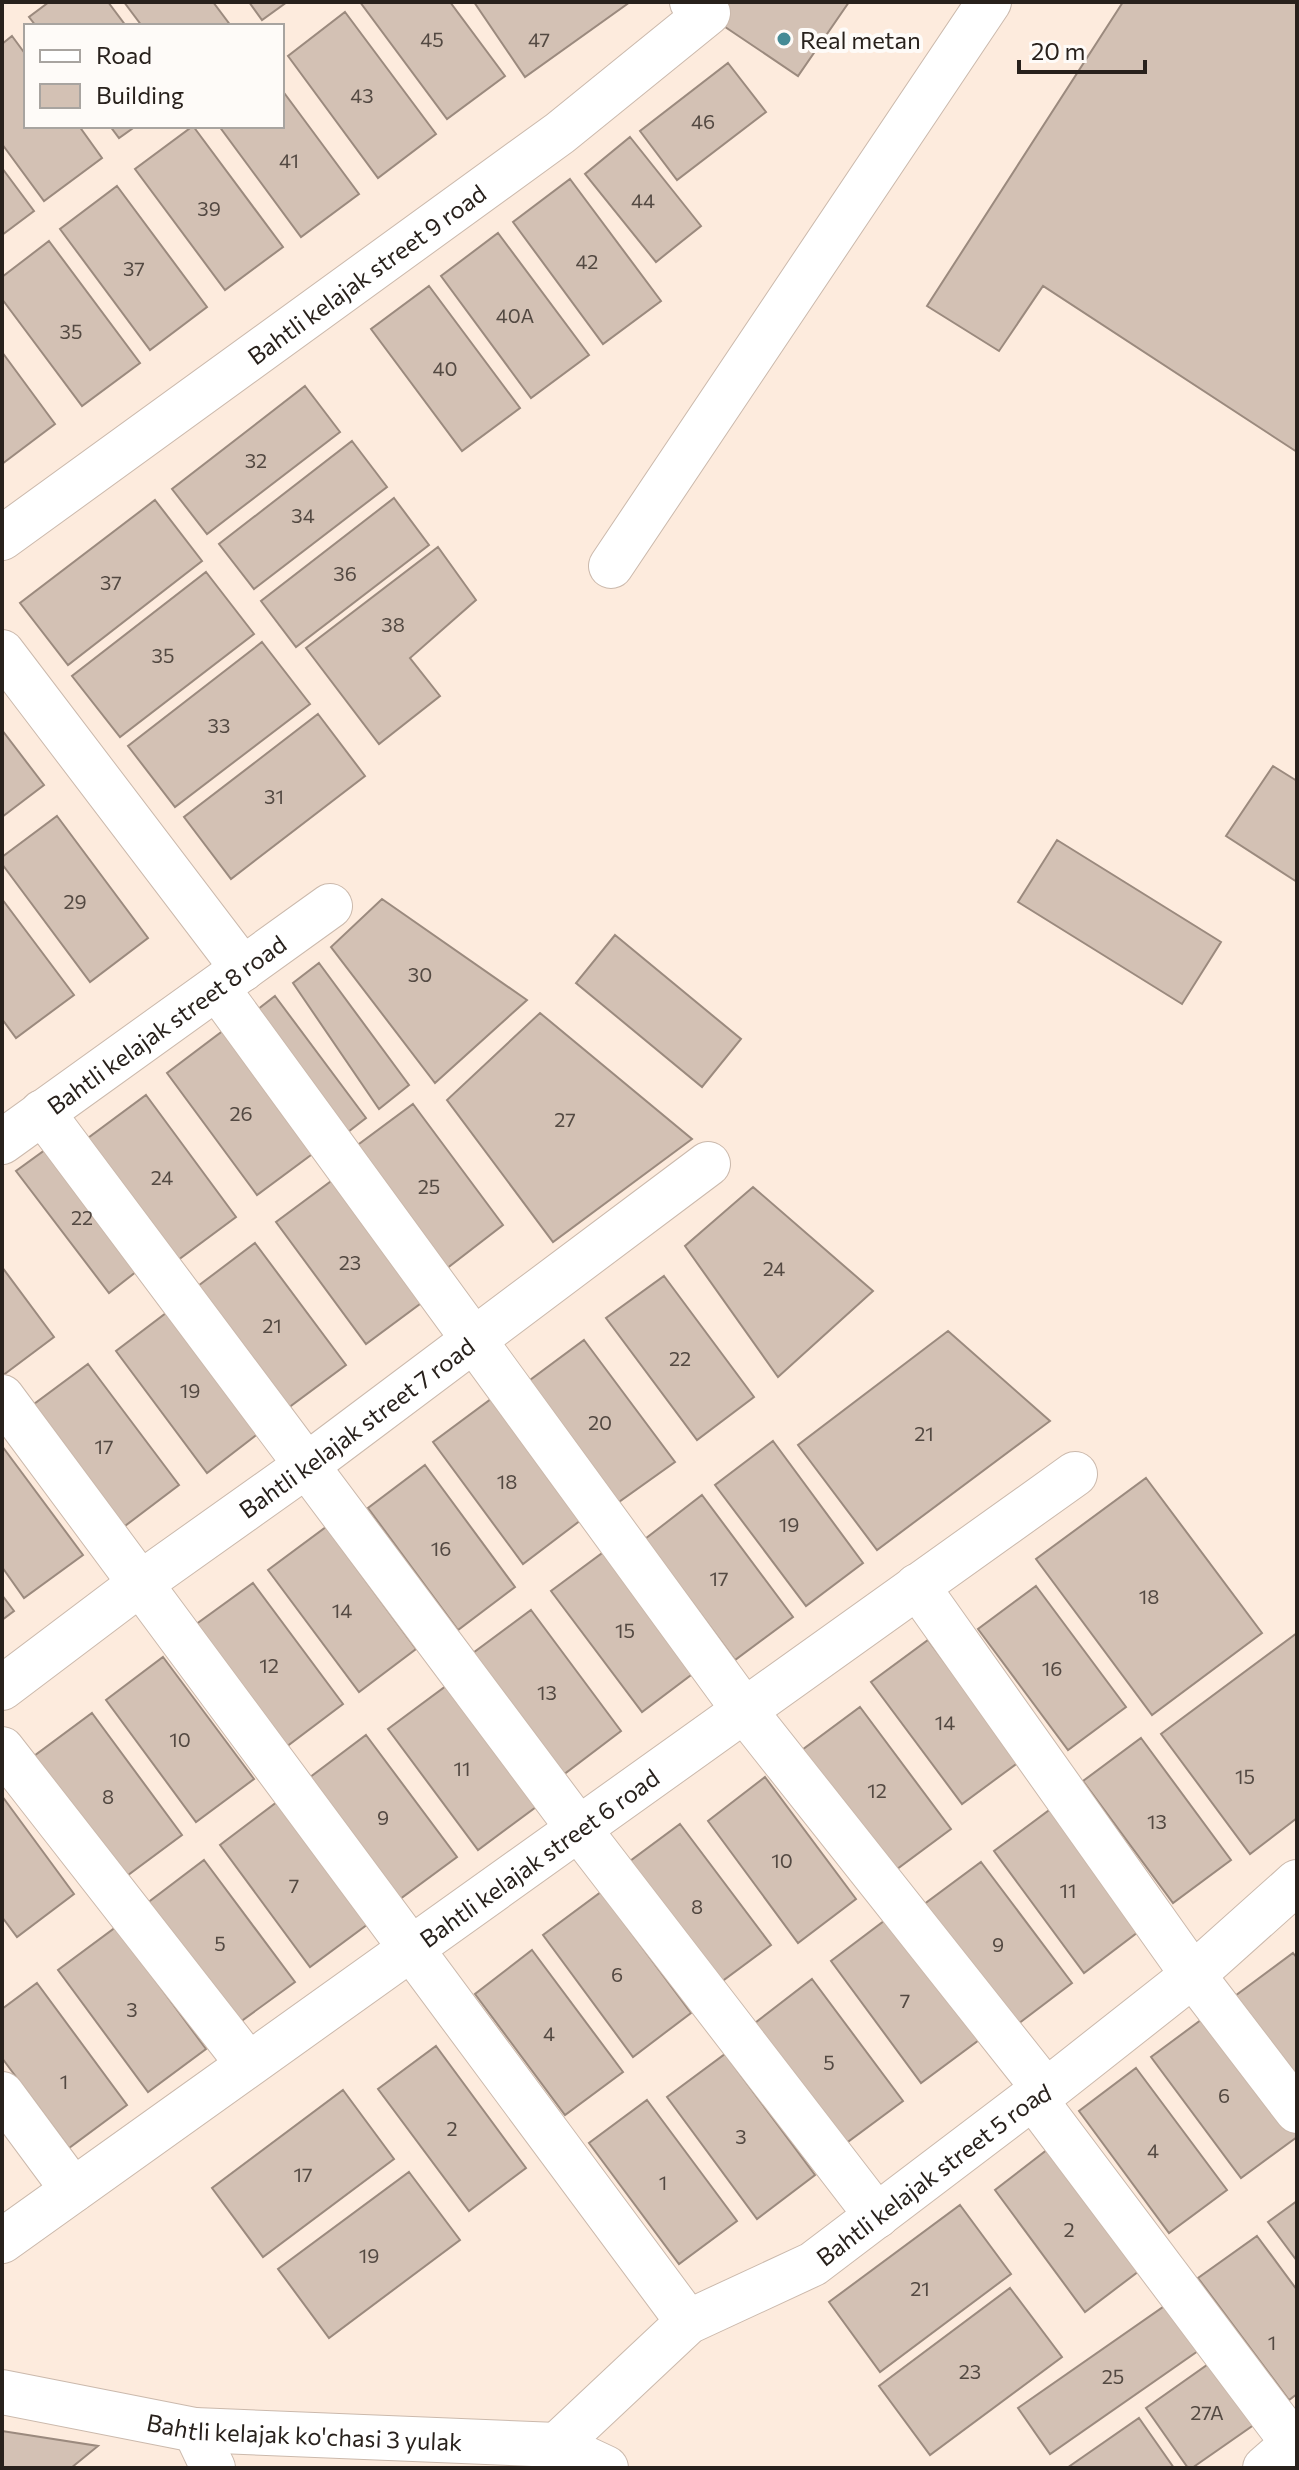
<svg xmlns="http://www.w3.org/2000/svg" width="1299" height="2470" viewBox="0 0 1299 2470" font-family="Commissioner,sans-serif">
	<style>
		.building { fill: #d3c1b4; stroke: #9b8a7e; stroke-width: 2 }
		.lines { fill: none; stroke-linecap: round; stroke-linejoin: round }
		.minor-casing { stroke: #cbb9ac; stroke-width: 46 }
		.minor { stroke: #fff; stroke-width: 44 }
		.poi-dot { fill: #458b96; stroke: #fefbf8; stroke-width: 3 }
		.labels { text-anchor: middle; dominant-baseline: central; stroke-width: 8; stroke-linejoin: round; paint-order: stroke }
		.number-label { font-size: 20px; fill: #534942 }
		.poi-label { font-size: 24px; fill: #28211c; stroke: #fefbf8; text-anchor: start }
		.street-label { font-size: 24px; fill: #28211c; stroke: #fefbf8 }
	</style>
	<rect width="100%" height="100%" fill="#fdebdd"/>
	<path class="building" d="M 49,2 L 108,2 L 126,26 L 36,26 L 29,17 Z
		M 124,2 L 213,2 L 231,26 L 142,26 Z
		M 249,2 L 287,2 L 262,20 Z
		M 360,2 L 450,2 L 505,76 L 447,119 Z
		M 474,2 L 630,2 L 525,77 Z
		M 688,2 L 849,2 L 798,76 Z
		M 1123,2 L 1297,2 L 1297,452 L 1043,286 L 999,351 L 927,306 Z
		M 345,12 L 436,134 L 378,178 L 288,56 Z
		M 12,36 L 26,55 L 26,126 L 79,126 L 102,158 L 44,201 L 2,144 L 2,44 Z
		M 728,63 L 766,112 L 677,180 L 640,131 Z
		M 282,90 L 359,194 L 301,237 L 219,126 L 282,126 Z
		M 110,126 L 136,126 L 119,138 Z
		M 193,126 L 283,247 L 225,290 L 135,169 Z
		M 630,137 L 701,226 L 656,262 L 585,174 Z
		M 2,168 L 34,211 L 2,235 Z
		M 570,179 L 661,301 L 603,344 L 513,222 Z
		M 117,186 L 207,307 L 150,350 L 60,229 Z
		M 498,233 L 589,355 L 531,398 L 441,276 Z
		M 49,241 L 140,363 L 82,406 L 2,299 L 2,277 Z
		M 429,286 L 520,408 L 462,451 L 371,329 Z
		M 2,352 L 55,424 L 2,464 Z
		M 305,386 L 340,432 L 207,534 L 172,489 Z
		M 352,441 L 387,487 L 254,589 L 219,544 Z
		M 394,498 L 429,545 L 296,647 L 261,601 Z
		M 155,500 L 202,561 L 68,665 L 20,603 Z
		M 438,547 L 476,600 L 410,658 L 440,696 L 379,744 L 306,648 Z
		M 206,572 L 254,634 L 120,737 L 72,676 Z
		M 262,642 L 310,704 L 175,807 L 128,746 Z
		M 318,714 L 365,776 L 231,879 L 184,817 Z
		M 2,730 L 44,785 L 2,817 Z
		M 1273,766 L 1297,781 L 1297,882 L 1226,836 Z
		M 57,816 L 148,938 L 90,982 L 2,864 L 2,857 Z
		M 1057,840 L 1221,942 L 1182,1004 L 1018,902 Z
		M 2,899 L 74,995 L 16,1038 L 2,1019 Z
		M 382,899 L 527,1000 L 435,1083 L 331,947 Z
		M 615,935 L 741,1039 L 702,1087 L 576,983 Z
		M 319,963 L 409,1085 L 379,1109 L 293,983 Z
		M 275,996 L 366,1118 L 335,1142 L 249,1016 Z
		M 540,1013 L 692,1139 L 553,1242 L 447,1100 Z
		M 224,1030 L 315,1152 L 257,1195 L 167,1073 Z
		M 146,1095 L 236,1217 L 178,1260 L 88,1138 Z
		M 413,1104 L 503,1225 L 446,1269 L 355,1147 Z
		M 56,1142 L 146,1264 L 109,1293 L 16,1171 Z
		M 334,1179 L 424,1301 L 366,1344 L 276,1222 Z
		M 753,1187 L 873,1291 L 778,1377 L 685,1246 Z
		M 255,1243 L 346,1365 L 288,1408 L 198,1286 Z
		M 2,1267 L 54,1337 L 2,1376 Z
		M 664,1276 L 754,1397 L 697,1440 L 606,1318 Z
		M 174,1307 L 264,1429 L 207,1473 L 116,1351 Z
		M 948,1331 L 1050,1421 L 877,1550 L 798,1445 Z
		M 584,1340 L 675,1462 L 616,1504 L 526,1383 Z
		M 88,1364 L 179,1485 L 121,1529 L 30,1407 Z
		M 491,1399 L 581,1520 L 523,1564 L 433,1442 Z
		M 773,1441 L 863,1563 L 806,1606 L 715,1485 Z
		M 2,1446 L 83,1555 L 24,1598 L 2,1567 Z
		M 425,1465 L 515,1587 L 458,1630 L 368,1508 Z
		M 1146,1478 L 1262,1633 L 1152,1715 L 1036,1559 Z
		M 702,1495 L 793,1617 L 735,1660 L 645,1539 Z
		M 326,1527 L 416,1649 L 359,1692 L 268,1570 Z
		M 609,1548 L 699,1669 L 642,1712 L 551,1591 Z
		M 253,1583 L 343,1704 L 286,1747 L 195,1625 Z
		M 1036,1586 L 1126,1707 L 1068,1750 L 978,1629 Z
		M 2,1595 L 14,1611 L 2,1620 Z
		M 531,1610 L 621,1731 L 563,1775 L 473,1653 Z
		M 1297,1633 L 1297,1818 L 1250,1854 L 1161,1734 Z
		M 928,1640 L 1019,1762 L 962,1804 L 871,1682 Z
		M 163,1657 L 254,1779 L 196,1822 L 106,1700 Z
		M 446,1686 L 536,1807 L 478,1850 L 388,1729 Z
		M 860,1707 L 951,1829 L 893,1872 L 802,1750 Z
		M 92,1713 L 182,1835 L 124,1878 L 34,1756 Z
		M 366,1735 L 457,1857 L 400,1899 L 309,1778 Z
		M 1141,1738 L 1231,1860 L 1173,1903 L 1083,1781 Z
		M 765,1777 L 856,1899 L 798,1943 L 708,1821 Z
		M 2,1796 L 74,1894 L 17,1937 L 2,1917 Z
		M 277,1802 L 368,1924 L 310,1967 L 220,1845 Z
		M 1052,1808 L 1142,1929 L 1084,1973 L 994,1851 Z
		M 680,1824 L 771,1945 L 713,1988 L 622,1867 Z
		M 204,1860 L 295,1982 L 236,2025 L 146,1904 Z
		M 981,1862 L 1072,1983 L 1014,2027 L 923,1905 Z
		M 601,1892 L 691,2013 L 633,2057 L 543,1935 Z
		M 888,1918 L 979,2040 L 921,2083 L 831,1961 Z
		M 116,1927 L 206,2049 L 148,2092 L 58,1970 Z
		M 532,1950 L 623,2072 L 565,2115 L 475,1994 Z
		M 1293,1953 L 1297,1958 L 1297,2079 L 1235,1996 Z
		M 812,1979 L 903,2101 L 845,2144 L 755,2023 Z
		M 37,1983 L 127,2105 L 69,2148 L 2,2058 L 2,2009 Z
		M 1209,2014 L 1297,2132 L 1297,2137 L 1241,2178 L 1151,2057 Z
		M 436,2046 L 526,2168 L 469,2211 L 378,2089 Z
		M 725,2054 L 815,2175 L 757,2219 L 667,2097 Z
		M 1136,2068 L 1227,2190 L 1169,2233 L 1079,2111 Z
		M 343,2090 L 394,2159 L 263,2257 L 212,2188 Z
		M 647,2100 L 737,2221 L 679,2264 L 589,2143 Z
		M 1052,2146 L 1143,2268 L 1085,2312 L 995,2190 Z
		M 409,2172 L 460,2240 L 329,2338 L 278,2269 Z
		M 1297,2201 L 1297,2261 L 1268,2222 Z
		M 960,2205 L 1011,2274 L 880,2372 L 829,2302 Z
		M 1257,2236 L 1297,2290 L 1297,2394 L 1289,2400 L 1198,2278 Z
		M 1010,2288 L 1062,2357 L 930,2455 L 879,2386 Z
		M 1176,2298 L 1208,2344 L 1050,2454 L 1018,2408 Z
		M 1224,2353 L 1268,2415 L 1192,2468 L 1188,2468 L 1146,2408 Z
		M 1139,2418 L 1174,2468 L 1067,2468 Z
		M 2,2431 L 98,2446 L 71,2468 L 2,2468 Z"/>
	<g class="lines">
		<defs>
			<g id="minor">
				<path id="s1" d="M 2,538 L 560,133 L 708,13 L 692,2"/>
				<path d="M 611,566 L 989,2"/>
				<path d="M 2,652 L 243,969"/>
				<path d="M 217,988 L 744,1710 L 1046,2091"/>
				<path d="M 42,1112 L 578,1828 L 877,2216"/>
				<path id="s2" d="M 2,1142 L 330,906"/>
				<path d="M 2,1397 L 688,2322"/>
				<path d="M 917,1586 L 1193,1975 L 1297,2111"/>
				<path id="s3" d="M 2,1688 L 141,1583 L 307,1465 L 708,1164"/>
				<path d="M 2,1749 L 248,2064"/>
				<path d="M 2,2094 L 73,2190"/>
				<path d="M 1033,2097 L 1293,2443"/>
				<path id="s4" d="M 2,2241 L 1075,1474"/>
				<path id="s5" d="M 2,2392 L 195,2430 L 557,2445 L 606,2468"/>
				<path d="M 195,2430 L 213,2468"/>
				<path id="s6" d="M 557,2445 L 688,2322 L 813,2264 L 1033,2097 L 1046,2091 L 1193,1975 L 1297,1882"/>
				<path d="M 1265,2468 L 1297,2440"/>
			</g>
		</defs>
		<use href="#minor" class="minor-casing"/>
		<use href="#minor" class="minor"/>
	</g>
	<circle class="poi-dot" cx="784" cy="39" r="8"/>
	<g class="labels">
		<g class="number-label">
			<text x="432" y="39">45</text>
			<text x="539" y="39">47</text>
			<text x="362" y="95">43</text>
			<text x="703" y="121">46</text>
			<text x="289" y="160">41</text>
			<text x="643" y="200">44</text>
			<text x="209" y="208">39</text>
			<text x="587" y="261">42</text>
			<text x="134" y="268">37</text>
			<text x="515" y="315">40А</text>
			<text x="71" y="331">35</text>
			<text x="445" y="368">40</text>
			<text x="256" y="460">32</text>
			<text x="303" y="515">34</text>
			<text x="345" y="573">36</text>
			<text x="111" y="582">37</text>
			<text x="393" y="624">38</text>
			<text x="163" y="655">35</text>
			<text x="219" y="725">33</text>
			<text x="274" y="796">31</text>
			<text x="75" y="901">29</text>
			<text x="420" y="974">30</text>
			<text x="241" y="1113">26</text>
			<text x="565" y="1119">27</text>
			<text x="162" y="1177">24</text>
			<text x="429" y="1186">25</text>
			<text x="82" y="1217">22</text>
			<text x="350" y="1262">23</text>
			<text x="774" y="1268">24</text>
			<text x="272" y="1325">21</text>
			<text x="680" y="1358">22</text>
			<text x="190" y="1390">19</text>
			<text x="600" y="1422">20</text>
			<text x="924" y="1433">21</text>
			<text x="104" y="1446">17</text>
			<text x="507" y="1481">18</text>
			<text x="789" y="1524">19</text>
			<text x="441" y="1548">16</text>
			<text x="719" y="1578">17</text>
			<text x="1149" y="1596">18</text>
			<text x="342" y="1610">14</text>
			<text x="625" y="1630">15</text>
			<text x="269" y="1665">12</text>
			<text x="1052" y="1668">16</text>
			<text x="547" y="1692">13</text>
			<text x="945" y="1722">14</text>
			<text x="180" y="1739">10</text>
			<text x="462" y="1768">11</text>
			<text x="1245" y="1776">15</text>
			<text x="877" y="1790">12</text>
			<text x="108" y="1796">8</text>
			<text x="383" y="1817">9</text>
			<text x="1157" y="1821">13</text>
			<text x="782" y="1860">10</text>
			<text x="294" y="1885">7</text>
			<text x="1068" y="1890">11</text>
			<text x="697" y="1906">8</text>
			<text x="220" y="1943">5</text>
			<text x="998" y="1944">9</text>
			<text x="617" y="1974">6</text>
			<text x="905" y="2000">7</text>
			<text x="132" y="2009">3</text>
			<text x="549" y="2033">4</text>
			<text x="829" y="2062">5</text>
			<text x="64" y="2081">1</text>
			<text x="1224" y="2095">6</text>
			<text x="452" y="2128">2</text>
			<text x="741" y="2136">3</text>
			<text x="1153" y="2150">4</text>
			<text x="303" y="2174">17</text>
			<text x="663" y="2182">1</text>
			<text x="1069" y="2229">2</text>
			<text x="369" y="2255">19</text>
			<text x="920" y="2288">21</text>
			<text x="1272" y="2342">1</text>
			<text x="970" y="2371">23</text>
			<text x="1113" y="2376">25</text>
			<text x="1207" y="2412">27А</text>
		</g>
		<g class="poi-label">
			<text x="800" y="39">Real metan</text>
		</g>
		<g class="street-label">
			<text stroke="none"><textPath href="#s1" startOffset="450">Bahtli kelajak street 9 road</textPath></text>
			<text stroke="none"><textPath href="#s2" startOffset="202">Bahtli kelajak street 8 road</textPath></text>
			<text stroke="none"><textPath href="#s3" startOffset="440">Bahtli kelajak street 7 road</textPath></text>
			<text stroke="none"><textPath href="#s4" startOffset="660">Bahtli kelajak street 6 road</textPath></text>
			<text stroke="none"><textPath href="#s6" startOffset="468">Bahtli kelajak street 5 road</textPath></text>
			<text stroke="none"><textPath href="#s5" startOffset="306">Bahtli kelajak ko'chasi 3 yulak</textPath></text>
		</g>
	</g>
	<rect width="1299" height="2470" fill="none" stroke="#28211c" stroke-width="8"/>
	<rect x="24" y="24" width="260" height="104" fill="#fefbf8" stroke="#a8a4a0" stroke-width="2"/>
	<rect x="40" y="50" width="40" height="12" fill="#ffffff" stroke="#a8a4a0" stroke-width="2"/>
	<text x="96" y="64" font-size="24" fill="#28211c">Road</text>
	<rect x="40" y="84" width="40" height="24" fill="#d3c1b4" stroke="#a8a4a0" stroke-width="2"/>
	<text x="96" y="104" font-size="24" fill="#28211c">Building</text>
	<path d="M1019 60v12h126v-12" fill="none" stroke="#28211c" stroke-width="4"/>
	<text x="1031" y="60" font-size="24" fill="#28211c" stroke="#fefbf8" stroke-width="6" paint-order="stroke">20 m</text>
</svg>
